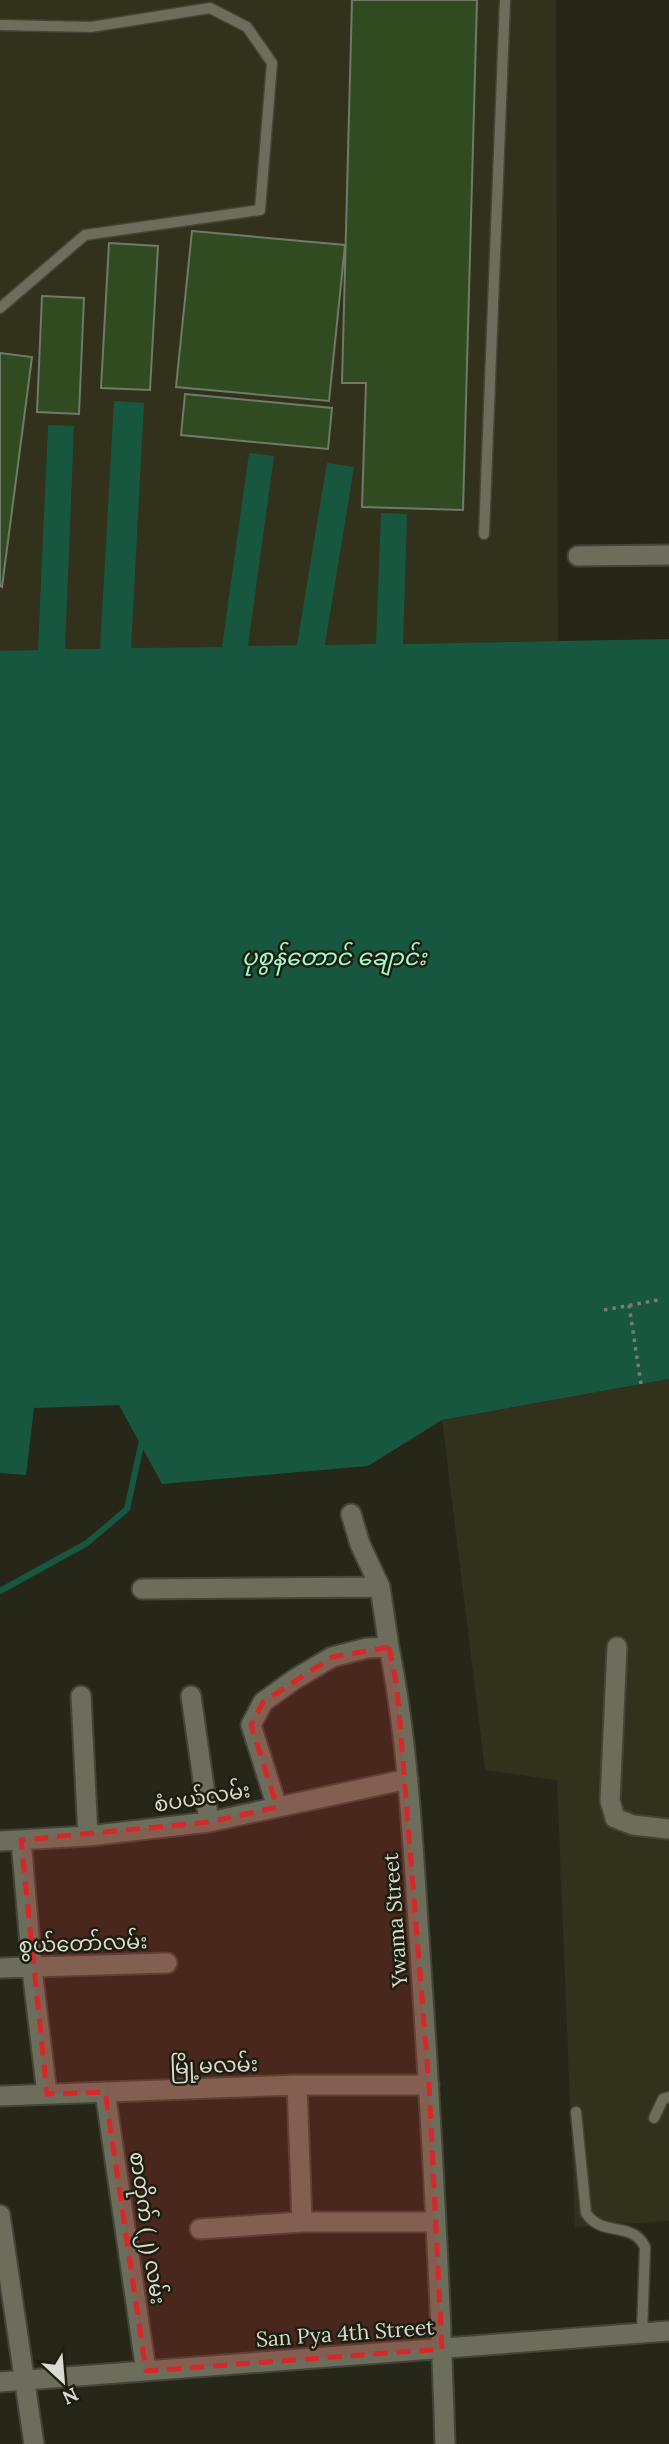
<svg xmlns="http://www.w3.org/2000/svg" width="669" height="2444" viewBox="0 0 669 2444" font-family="Lora,'Noto Sans Myanmar',serif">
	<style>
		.built { fill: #32311c }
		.water { fill: #18573f }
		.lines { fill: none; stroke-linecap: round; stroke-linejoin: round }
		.stream { stroke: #18573f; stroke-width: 6 }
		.building { fill: #304b20; stroke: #707a6b; stroke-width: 2 }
		.service-casing { stroke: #444539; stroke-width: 13 }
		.minor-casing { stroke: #444539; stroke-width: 23 }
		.path { stroke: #7b7b6f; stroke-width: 3.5; stroke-dasharray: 3.5 5; stroke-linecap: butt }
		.service { stroke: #6d6d5c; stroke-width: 10 }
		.minor { stroke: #6d6d5c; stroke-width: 19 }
		.marked { fill: #d62828; fill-opacity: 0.2; stroke: #d62828; stroke-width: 5; stroke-dasharray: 14 9; stroke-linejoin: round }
		.labels { text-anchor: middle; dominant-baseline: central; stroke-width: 5; stroke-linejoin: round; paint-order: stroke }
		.street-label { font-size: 21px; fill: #d9dad0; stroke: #1e1e0f }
		.water-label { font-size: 23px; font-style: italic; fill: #9ffbd1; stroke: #1e1e0f }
	</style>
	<rect width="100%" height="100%" fill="#272719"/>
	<path class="built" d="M 0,0 L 556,0 L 558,641 L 0,651 Z
		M 669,1379 L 669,2221 L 575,2227 L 557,1780 L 485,1770 L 442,1420 Z"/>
	<path class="water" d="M 114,401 L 144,403 L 131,648 L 222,647 L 249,453 L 274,456 L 248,646 L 297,645 L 327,463 L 354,467 L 325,645 L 376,644 L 381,513 L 407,514 L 403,644 L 669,639 L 669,1379 L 442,1420 L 368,1466 L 162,1484 L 119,1405 L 34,1408 L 26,1475 L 0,1473 L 0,651 L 38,650 L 48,425 L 74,426 L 65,649 L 100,649 Z"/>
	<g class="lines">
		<path class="stream" d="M 0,1591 L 87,1543 L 127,1509 L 142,1441"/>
	</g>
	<path class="building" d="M 352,0 L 477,0 L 463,510 L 362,507 L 366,383 L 342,383 Z
		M 192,231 L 345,245 L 329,401 L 176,387 Z
		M 109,243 L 158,246 L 150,390 L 101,388 Z
		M 42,296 L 84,298 L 79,414 L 37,412 Z
		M 0,353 L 32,357 L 2,587 L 0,586 Z
		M 185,394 L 332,408 L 328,449 L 181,435 Z"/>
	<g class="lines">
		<defs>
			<path id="service" d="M 0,25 L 91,27 L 210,8 L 247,27 L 272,63 L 260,210 L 85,235 L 0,308
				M 484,534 L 505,0
				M 576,2112 L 586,2213 C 602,2238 632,2220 645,2247 L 642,2333
				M 654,2118 L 663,2099 L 669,2097"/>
			<path id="minor" d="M 578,556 L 669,555
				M 351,1514 L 360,1544 L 380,1587 L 389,1647
				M 142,1589 L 380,1587
				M 617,1647 L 610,1801 L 615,1818 L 633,1825 L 669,1829
				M 81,1696 L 88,1836
				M 191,1696 L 209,1822
				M 277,1807 L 251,1725 L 263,1702 L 295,1679 L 332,1657 L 367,1648 L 389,1647 C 409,1747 413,1850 420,1952 C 431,2116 440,2280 445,2444
				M 21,1840 L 32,1969 L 47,2094
				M 0,1841 L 88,1836 L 209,1822 L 408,1779
				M 0,1968 L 167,1963
				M 297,2085 L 302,2222
				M 105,2092 L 146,2371
				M 0,2096 L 297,2085 L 429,2085
				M 0,2215 L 34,2444
				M 200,2229 L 302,2222 L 436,2222
				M 0,2382 L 669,2331"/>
		</defs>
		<use href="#service" class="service-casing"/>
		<use href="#minor" class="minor-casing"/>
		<path class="path" d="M 629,1305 L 641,1384
			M 604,1310 L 658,1300"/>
		<use href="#service" class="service"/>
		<use href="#minor" class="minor"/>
	</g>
	<path class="marked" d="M 389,1647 L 397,1686 L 429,2085 L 442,2349 L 146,2371 L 105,2092 L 47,2094 L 21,1840 L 209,1822 L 277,1807 L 251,1725 L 263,1702 L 332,1657 Z"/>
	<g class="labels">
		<g class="street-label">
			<text transform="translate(202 1797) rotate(-9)">စံပယ်လမ်း</text>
			<text transform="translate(395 1920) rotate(-94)">Ywama Street</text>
			<text transform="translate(83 1943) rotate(-2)">စွယ်တော်လမ်း</text>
			<text transform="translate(214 2065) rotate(-2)">မြို့မလမ်း</text>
			<text transform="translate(148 2228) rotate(82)">စာတိုက် (၂) လမ်း</text>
			<text transform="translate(345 2333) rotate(-4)">San Pya 4th Street</text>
		</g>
		<g class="water-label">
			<text x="334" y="956">ပုစွန်တောင် ချောင်း</text>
		</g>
	</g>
	<g transform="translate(63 2381) rotate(154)" stroke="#1e1e0f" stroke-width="5" paint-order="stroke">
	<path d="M0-5L12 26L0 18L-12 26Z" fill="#d9dad0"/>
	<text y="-10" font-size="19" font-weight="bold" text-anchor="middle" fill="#d9dad0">N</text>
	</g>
</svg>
